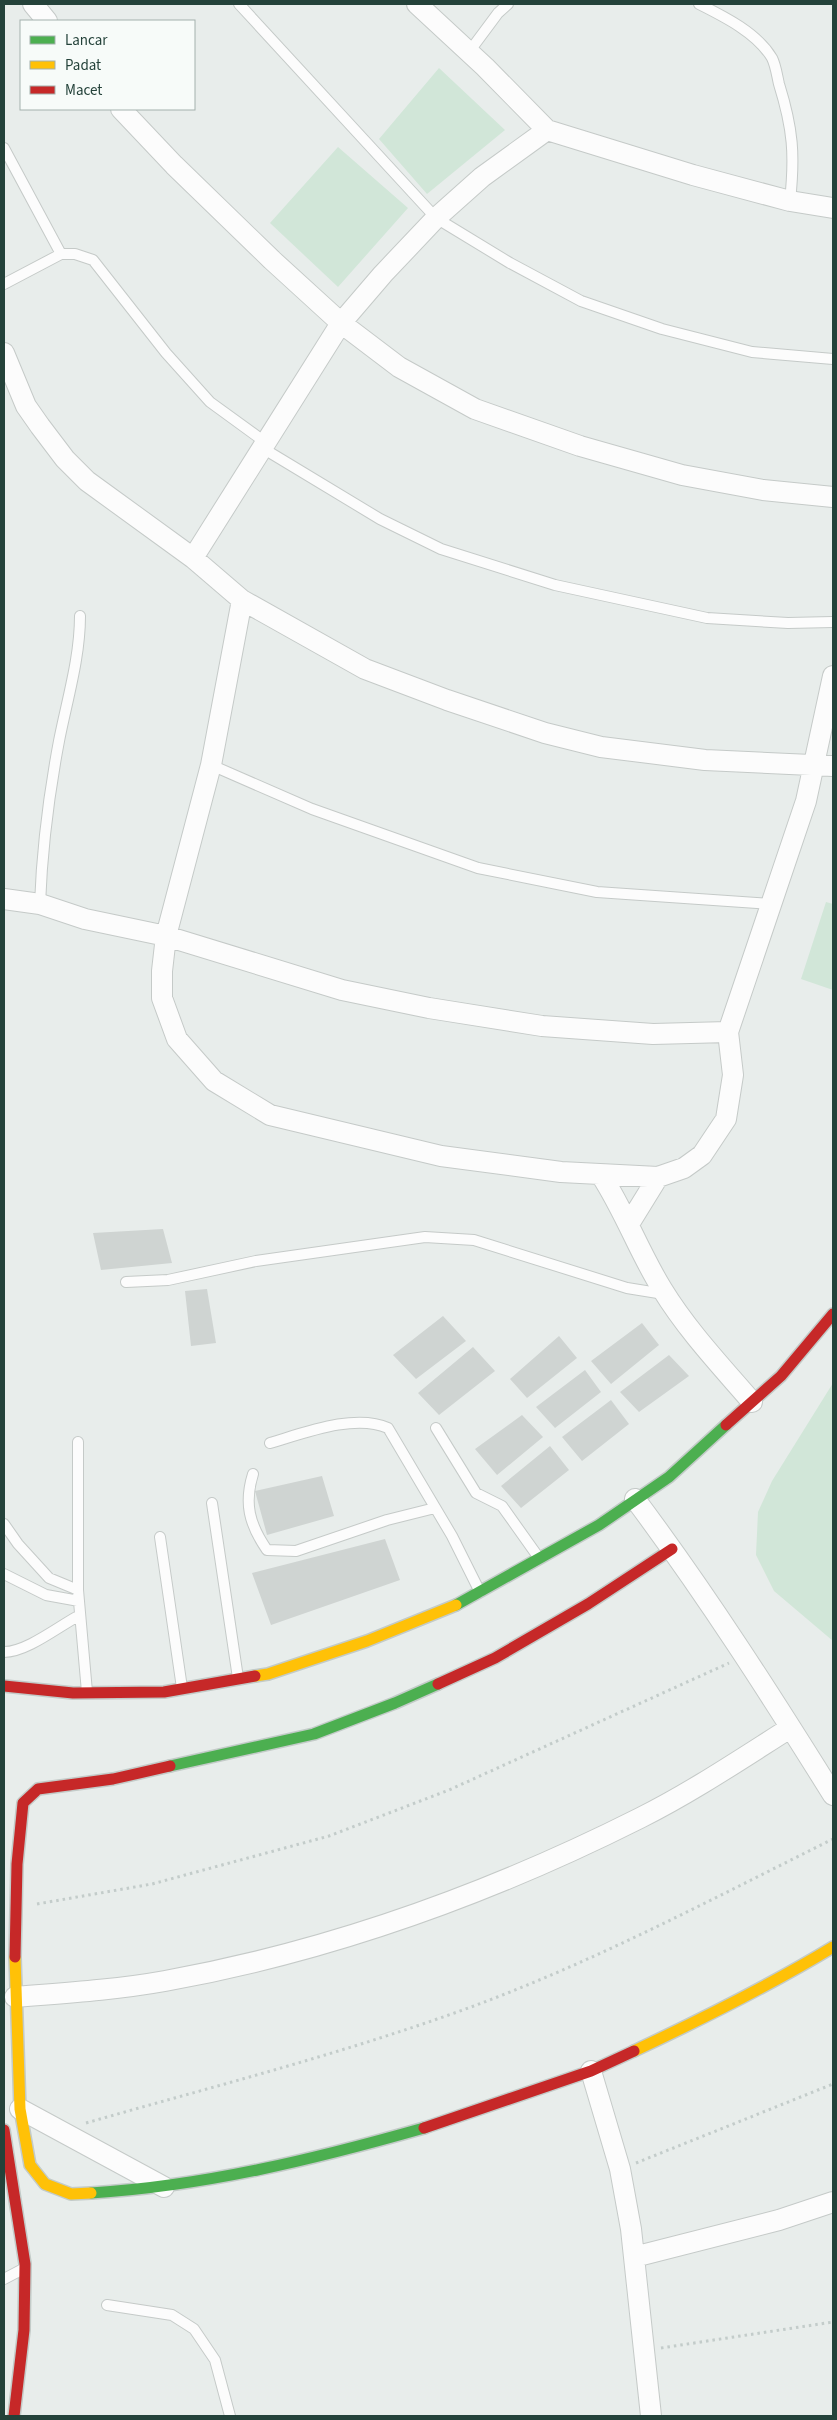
<svg xmlns="http://www.w3.org/2000/svg" width="837" height="2420" viewBox="0 0 837 2420" font-family="'Source Sans 3',sans-serif">
	<style>
		.green { fill: #d1e6d8 }
		.building { fill: #cfd4d2 }
		.lines { fill: none; stroke-linecap: round; stroke-linejoin: round }
		.lane-casing { stroke: #c5cac8; stroke-width: 12 }
		.street-casing { stroke: #c5cac8; stroke-width: 22 }
		.fast-casing { stroke: #c3cbc8; stroke-width: 14 }
		.slow-casing { stroke: #c3cbc8; stroke-width: 14 }
		.jam-casing { stroke: #c3cbc8; stroke-width: 14 }
		.path { stroke: #c3ccca; stroke-width: 3; stroke-dasharray: 2.5 4; stroke-linecap: butt }
		.lane { stroke: #fcfcfc; stroke-width: 10 }
		.street { stroke: #fcfcfc; stroke-width: 20 }
		.fast { stroke: #4caf50; stroke-width: 11 }
		.slow { stroke: #ffc107; stroke-width: 11 }
		.jam { stroke: #c62828; stroke-width: 11 }
	</style>
	<rect width="100%" height="100%" fill="#e8edeb"/>
	<path class="green" d="M 439,68 L 505,130 L 427,194 L 379,139 Z
		M 338,147 L 408,208 L 338,287 L 270,223 Z
		M 826,902 L 833,904 L 833,990 L 801,979 Z
		M 833,1383 L 833,1641 L 774,1591 L 756,1555 L 758,1512 L 772,1481 Z"/>
	<path class="building" d="M 163,1229 L 172,1263 L 101,1270 L 93,1233 Z
		M 207,1289 L 216,1343 L 191,1346 L 185,1291 Z
		M 443,1316 L 466,1341 L 416,1379 L 393,1355 Z
		M 642,1323 L 659,1345 L 611,1384 L 591,1361 Z
		M 559,1336 L 577,1358 L 527,1398 L 510,1379 Z
		M 473,1347 L 495,1371 L 439,1415 L 418,1393 Z
		M 669,1355 L 689,1376 L 639,1412 L 620,1392 Z
		M 585,1370 L 601,1392 L 555,1428 L 536,1407 Z
		M 611,1400 L 629,1424 L 582,1461 L 562,1437 Z
		M 522,1415 L 543,1437 L 497,1475 L 475,1449 Z
		M 550,1446 L 569,1470 L 521,1508 L 501,1486 Z
		M 322,1476 L 334,1516 L 267,1535 L 255,1491 Z
		M 385,1539 L 400,1580 L 271,1625 L 252,1573 Z"/>
	<g class="lines">
		<defs>
			<path id="lane" d="M 239,4 L 436,218 L 510,263 L 581,301 L 662,329 L 752,352 L 833,359
				M 699,4 C 725,17 757,33 772,58 C 776,66 777,76 779,84 C 793,129 795,155 790,201
				M 469,52 L 498,13 L 508,4
				M 4,148 L 61,254
				M 4,284 L 61,254 L 75,254 L 93,260 L 166,353 L 210,402 L 265,442 L 269,452 L 380,519 L 441,549 L 555,585 L 707,618 L 788,623 L 833,622
				M 211,765 L 312,809 L 478,868 L 597,892 L 772,904
				M 40,904 C 42,849 49,794 59,741 C 67,700 80,658 80,616
				M 126,1282 L 168,1280 L 256,1261 L 425,1237 L 474,1240 L 627,1288 L 664,1294
				M 436,1428 L 476,1493 L 502,1506 L 539,1558
				M 78,1442 L 78,1590 L 87,1692
				M 270,1443 C 304,1433 355,1413 388,1428 L 452,1536 L 480,1592
				M 253,1474 C 244,1503 249,1524 267,1550 L 296,1551 L 387,1520 L 435,1508
				M 212,1503 L 238,1678
				M 4,1524 L 18,1544 L 49,1578 L 78,1590
				M 160,1537 L 182,1688
				M 4,1574 L 46,1595 L 79,1601
				M 4,1652 C 27,1652 59,1626 80,1615
				M 4,2279 L 23,2269
				M 107,2305 L 172,2315 L 194,2329 L 215,2360 L 230,2416"/>
			<path id="street" d="M 33,4 L 47,21
				M 417,4 L 485,67 L 547,130 L 693,175 L 790,201 L 833,208
				M 121,109 L 174,165 L 272,260 L 341,323 L 399,367 L 475,409 L 580,446 L 682,475 L 763,490 L 833,497
				M 4,353 L 26,406 L 40,426 L 65,459 L 87,481 L 193,558 L 242,600 L 365,669 L 447,700 L 545,733 L 601,747 L 705,760 L 833,766
				M 193,558 L 341,323 L 383,274 L 436,218 L 482,177 L 547,130
				M 242,600 L 211,765 L 166,936 L 162,971 L 162,998 L 177,1039 L 214,1081 L 270,1115 L 441,1156 L 561,1172 L 658,1177 L 684,1168 L 702,1155 L 726,1119 L 733,1075 L 728,1032 L 806,801 L 833,676
				M 4,899 L 40,904 L 85,919 L 166,936 L 342,990 L 429,1008 L 542,1026 L 653,1034 L 728,1032
				M 601,1175 C 625,1212 639,1252 662,1289 C 687,1330 721,1366 752,1402
				M 629,1224 L 658,1177
				M 635,1499 C 706,1594 770,1694 833,1795
				M 15,1997 C 65,1993 115,1990 165,1981 C 331,1951 489,1894 640,1818 C 692,1792 741,1759 790,1728
				M 591,2071 L 620,2169 L 631,2229 L 651,2416
				M 20,2109 L 164,2187
				M 634,2257 L 779,2220 L 833,2202"/>
			<path id="fast" d="M 456,1605 L 599,1525 L 669,1477 L 726,1425
				M 170,1766 L 314,1734 L 395,1703 L 438,1684
				M 91,2193 C 205,2186 315,2159 424,2128"/>
			<path id="slow" d="M 255,1676 L 268,1674 L 367,1641 L 456,1605
				M 15,1957 L 20,2109 L 30,2165 L 45,2184 L 71,2194 L 91,2193
				M 634,2051 C 702,2019 769,1986 833,1947"/>
			<path id="jam" d="M 726,1425 L 781,1376 L 833,1314
				M 438,1684 L 495,1658 L 588,1604 L 672,1549
				M 4,1686 L 73,1693 L 164,1692 L 255,1676
				M 15,1957 L 17,1864 L 23,1803 L 38,1789 L 113,1779 L 170,1766
				M 424,2128 L 591,2071 L 634,2051
				M 4,2130 L 25,2264 L 24,2330 L 14,2416"/>
		</defs>
		<use href="#lane" class="lane-casing"/>
		<use href="#street" class="street-casing"/>
		<use href="#fast" class="fast-casing"/>
		<use href="#slow" class="slow-casing"/>
		<use href="#jam" class="jam-casing"/>
		<path class="path" d="M 37,1904 L 152,1884 L 329,1836 L 449,1790 L 729,1663
			M 86,2123 C 215,2086 345,2053 471,2007 C 596,1961 714,1898 833,1839
			M 636,2163 L 833,2084
			M 661,2348 L 833,2322"/>
		<use href="#lane" class="lane"/>
		<use href="#street" class="street"/>
		<use href="#fast" class="fast"/>
		<use href="#slow" class="slow"/>
		<use href="#jam" class="jam"/>
	</g>
	<rect width="837" height="2420" fill="none" stroke="#24423a" stroke-width="10"/>
	<rect x="20" y="20" width="175" height="90" fill="#f7fbf9" stroke="#a3b1ad"/>
	<rect x="30" y="36" width="25" height="8" fill="#4caf50" stroke="#a3b1ad"/>
	<text x="65" y="45" font-size="15" fill="#24423a">Lancar</text>
	<rect x="30" y="61" width="25" height="8" fill="#ffc107" stroke="#a3b1ad"/>
	<text x="65" y="70" font-size="15" fill="#24423a">Padat</text>
	<rect x="30" y="86" width="25" height="8" fill="#c62828" stroke="#a3b1ad"/>
	<text x="65" y="95" font-size="15" fill="#24423a">Macet</text>
</svg>
